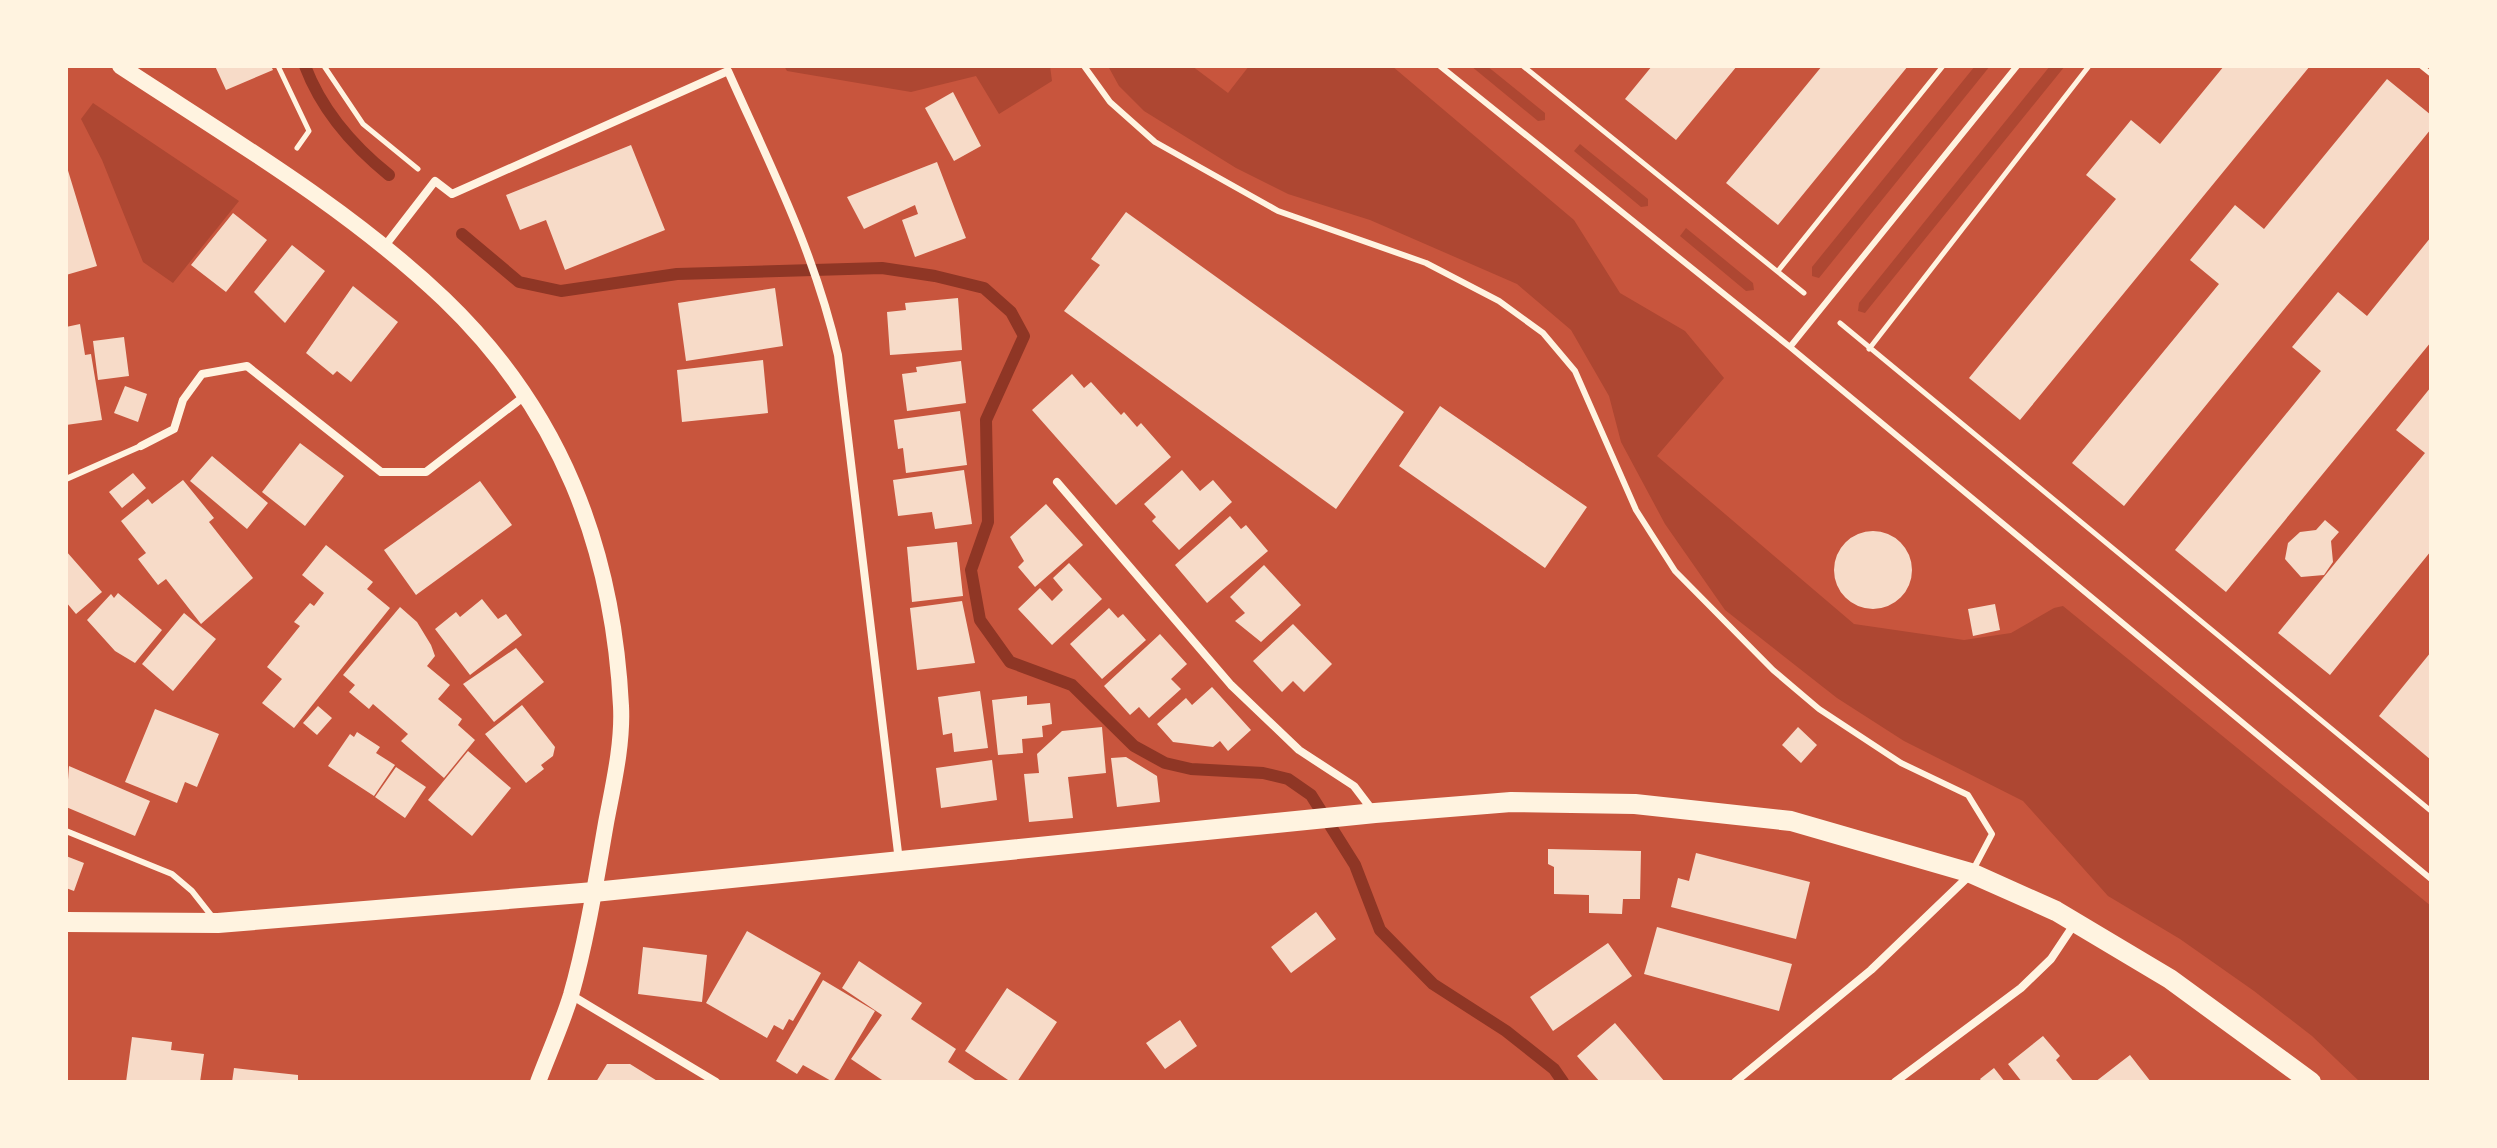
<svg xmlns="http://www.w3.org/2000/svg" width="2497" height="1148" viewBox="0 0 2497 1148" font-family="'Sofia Sans Condensed',sans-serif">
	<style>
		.green { fill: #ae4732 }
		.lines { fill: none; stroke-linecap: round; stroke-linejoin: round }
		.stream { stroke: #8f3625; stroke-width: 12 }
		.building { fill: #f7dbc8 }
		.path { stroke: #fff3e0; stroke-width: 5 }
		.service { stroke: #fff3e0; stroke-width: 6 }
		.minor { stroke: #fff3e0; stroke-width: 8 }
		.secondary { stroke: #fff3e0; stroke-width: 16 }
		.primary { stroke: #fff3e0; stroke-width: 20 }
	</style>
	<rect width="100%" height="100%" fill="#c8553d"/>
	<path class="green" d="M 784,66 L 1050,66 L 1052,81 L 999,114 L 976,76 L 911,92 L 787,71 Z
		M 1108,66 L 1192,66 L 1228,93 L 1249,66 L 1392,66 L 1574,220 L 1620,293 L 1685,331 L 1724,378 L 1657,456 L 1854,624 L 1964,640 L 2011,633 L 2054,608 L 2063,606 L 2431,906 L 2431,1082 L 2360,1082 L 2312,1036 L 2254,991 L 2180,939 L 2108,896 L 2023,801 L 1904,741 L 1837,698 L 1725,610 L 1665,524 L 1621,442 L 1609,396 L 1571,330 L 1517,284 L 1370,220 L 1288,194 L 1236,168 L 1144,111 L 1119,86 Z
		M 1471,66 L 1487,66 L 1545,113 L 1545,120 L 1538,121 Z
		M 1975,66 L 1990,66 L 1819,278 L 1812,276 L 1812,267 Z
		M 2050,66 L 2065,66 L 1865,313 L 1858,311 L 1859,303 Z
		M 93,103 L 239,201 L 173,283 L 143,262 L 102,160 L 81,119 Z
		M 1580,144 L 1648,199 L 1648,206 L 1641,207 L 1574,151 Z
		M 1686,228 L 1753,283 L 1754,290 L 1746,291 L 1680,236 Z"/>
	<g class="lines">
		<path class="stream" d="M 305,66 C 322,111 353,146 389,175
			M 462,234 L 519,282 L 561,291 L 677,274 L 882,268 L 935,276 L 984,288 L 1011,312 L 1024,336 L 986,420 L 988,522 L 971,570 L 980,620 L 1010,662 L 1072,685 L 1134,746 L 1165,763 L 1191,769 L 1263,773 L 1288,779 L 1311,795 L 1355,865 L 1380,930 L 1433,984 L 1506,1031 L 1554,1069 L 1563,1082"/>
	</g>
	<path class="building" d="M 215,66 L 271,66 L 273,70 L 226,90 Z
		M 1652,66 L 1737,66 L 1676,140 L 1625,99 Z
		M 1822,66 L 1908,66 L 1778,225 L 1726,183 Z
		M 2224,66 L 2310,66 L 2020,420 L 1969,378 L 2116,199 L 2086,175 L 2131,120 L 2160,144 Z
		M 2387,79 L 2431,115 L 2431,129 L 2124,506 L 2072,463 L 2219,284 L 2190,260 L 2235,205 L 2264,229 Z
		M 953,92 L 981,146 L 954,161 L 925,108 Z
		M 631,145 L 665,230 L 565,270 L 546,220 L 520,230 L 506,195 Z
		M 937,162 L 966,238 L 915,257 L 902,220 L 918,214 L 915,205 L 864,229 L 847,197 Z
		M 66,164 L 97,266 L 66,275 Z
		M 1126,212 L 1404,412 L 1336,509 L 1064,311 L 1100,265 L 1091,259 Z
		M 233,213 L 267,240 L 226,292 L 191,265 Z
		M 2431,237 L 2431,342 L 2226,592 L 2175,550 L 2321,371 L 2292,347 L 2338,292 L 2367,316 Z
		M 292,245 L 325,271 L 285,323 L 254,292 Z
		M 353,286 L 398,322 L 351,382 L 337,371 L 333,375 L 306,353 Z
		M 775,288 L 783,346 L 686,361 L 678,303 Z
		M 958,298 L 962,350 L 890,355 L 887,312 L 906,310 L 905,303 Z
		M 80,324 L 85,355 L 91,354 L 102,420 L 66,425 L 66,327 Z
		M 124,337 L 129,376 L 98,380 L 93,341 Z
		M 763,360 L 768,413 L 682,422 L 677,370 Z
		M 961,361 L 966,403 L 907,411 L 902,374 L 917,372 L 916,367 Z
		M 1072,374 L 1084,388 L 1091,382 L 1121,415 L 1124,412 L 1137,427 L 1141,423 L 1171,457 L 1116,505 L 1032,410 Z
		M 125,386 L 147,394 L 138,422 L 114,413 Z
		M 2431,387 L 2431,551 L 2330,675 L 2278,633 L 2425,453 L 2396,430 Z
		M 1440,406 L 1587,507 L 1545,568 L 1399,466 Z
		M 960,411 L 967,465 L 906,473 L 903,448 L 898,449 L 894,420 Z
		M 300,443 L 344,476 L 305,526 L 262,492 Z
		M 212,456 L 268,503 L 247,529 L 190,481 Z
		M 964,470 L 972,524 L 935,529 L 932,512 L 898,516 L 893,480 Z
		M 1182,470 L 1200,491 L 1213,480 L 1232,502 L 1179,550 L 1152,521 L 1156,517 L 1144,504 Z
		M 133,473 L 146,488 L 122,508 L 109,492 Z
		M 183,480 L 214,518 L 209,522 L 253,578 L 201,624 L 166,579 L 158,585 L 138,559 L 146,553 L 121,521 L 148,499 L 152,504 Z
		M 480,481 L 512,525 L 416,595 L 384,550 Z
		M 1046,504 L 1083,545 L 1035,587 L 1018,567 L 1024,561 L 1010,537 Z
		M 1230,516 L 1241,529 L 1246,525 L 1268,551 L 1207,603 L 1175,565 Z
		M 2325,520 L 2339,532 L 2331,541 L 2333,562 L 2324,575 L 2301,577 L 2285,559 L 2288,543 L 2300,532 L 2316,530 Z
		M1834 570a39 39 0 1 1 78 0a39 39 0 1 1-78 0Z
		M 957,542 L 963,596 L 912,602 L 907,547 Z
		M 326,545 L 373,582 L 367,589 L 390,608 L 294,728 L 262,703 L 282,679 L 267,667 L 300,626 L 294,622 L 310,603 L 314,606 L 324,593 L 302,575 Z
		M 66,551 L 102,592 L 76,614 L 66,602 Z
		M 1069,563 L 1102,599 L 1052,645 L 1018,609 L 1040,588 L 1052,601 L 1063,590 L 1053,578 Z
		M 1264,565 L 1301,605 L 1261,642 L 1235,621 L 1245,613 L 1230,597 Z
		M 118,593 L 162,630 L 135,663 L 115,651 L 87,620 L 111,594 L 114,598 Z
		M 482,599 L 498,619 L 506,614 L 522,635 L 470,675 L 435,629 L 456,612 L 460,617 Z
		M 962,601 L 975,663 L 917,670 L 910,608 Z
		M 1995,604 L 2000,630 L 1973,636 L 1968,609 Z
		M 400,607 L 417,622 L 431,645 L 435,656 L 427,666 L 450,685 L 438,699 L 462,719 L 458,725 L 475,740 L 444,778 L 401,741 L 408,734 L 373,704 L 369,709 L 349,692 L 355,685 L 343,675 Z
		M 1109,608 L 1118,618 L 1123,614 L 1146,640 L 1102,679 L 1070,644 Z
		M 184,613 L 216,639 L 173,691 L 142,664 Z
		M 1293,624 L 1332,664 L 1304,692 L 1293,681 L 1282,692 L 1253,661 Z
		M 1160,634 L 1187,664 L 1171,679 L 1181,689 L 1149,718 L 1139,707 L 1130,715 L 1104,686 Z
		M 516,648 L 544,682 L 494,722 L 463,684 Z
		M 2431,652 L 2431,760 L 2379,716 Z
		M 1212,687 L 1251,730 L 1228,751 L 1220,741 L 1213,747 L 1173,742 L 1157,724 L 1186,698 L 1192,705 Z
		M 980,691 L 988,748 L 954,752 L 952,733 L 943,735 L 938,697 Z
		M 1027,696 L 1027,705 L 1050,703 L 1052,724 L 1042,726 L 1043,737 L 1022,739 L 1023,753 L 998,755 L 992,700 Z
		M 522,705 L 555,747 L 553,756 L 541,765 L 544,769 L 526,783 L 485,734 Z
		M 318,706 L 332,718 L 317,735 L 303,723 Z
		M 155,709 L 219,734 L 197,787 L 185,782 L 177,803 L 125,782 Z
		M 1102,727 L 1106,773 L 1068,777 L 1073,818 L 1029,822 L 1024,774 L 1039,773 L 1037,754 L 1062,731 Z
		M 1798,727 L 1817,745 L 1801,763 L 1782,745 Z
		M 357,732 L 380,747 L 376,753 L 395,765 L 374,796 L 328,766 L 350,734 L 354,737 Z
		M 468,751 L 511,788 L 472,836 L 428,800 Z
		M 1126,757 L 1157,776 L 1160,802 L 1117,807 L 1111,758 Z
		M 992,760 L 997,800 L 941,808 L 936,768 Z
		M 69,766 L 150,801 L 135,836 L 66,807 Z
		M 396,767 L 426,787 L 405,818 L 375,797 Z
		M 1548,849 L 1641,851 L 1640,899 L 1623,899 L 1622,914 L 1589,913 L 1589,895 L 1554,894 L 1554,867 L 1548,864 Z
		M 1696,853 L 1810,882 L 1796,939 L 1671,907 L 1678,878 L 1689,881 Z
		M 66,856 L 84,863 L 74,891 L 66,888 Z
		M 1316,912 L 1336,939 L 1291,973 L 1271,947 Z
		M 1657,927 L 1792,964 L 1779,1011 L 1644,974 Z
		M 747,931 L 821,973 L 793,1021 L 789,1019 L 783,1030 L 774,1025 L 767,1038 L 706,1003 Z
		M 1608,943 L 1632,976 L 1553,1031 L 1530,997 Z
		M 643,947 L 707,955 L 702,1002 L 638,994 Z
		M 859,961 L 922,1003 L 911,1019 L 956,1049 L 948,1062 L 978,1082 L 885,1082 L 851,1059 L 882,1015 L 842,988 Z
		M 823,980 L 875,1011 L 833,1082 L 803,1065 L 797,1074 L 776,1061 Z
		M 1007,988 L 1057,1022 L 1017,1082 L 1011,1082 L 965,1051 Z
		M 1180,1020 L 1197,1046 L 1165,1069 L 1146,1043 Z
		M 1615,1023 L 1665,1082 L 1600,1082 L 1577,1056 Z
		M 2043,1036 L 2060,1056 L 2056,1060 L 2074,1082 L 2022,1082 L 2008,1064 Z
		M 132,1037 L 172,1042 L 171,1050 L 204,1054 L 200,1082 L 126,1082 Z
		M 2130,1055 L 2151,1082 L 2095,1082 Z
		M 607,1064 L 630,1064 L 659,1082 L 596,1082 Z
		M 234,1068 L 298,1075 L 298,1082 L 232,1082 Z
		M 1994,1068 L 2005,1082 L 1982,1082 L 1980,1079 Z"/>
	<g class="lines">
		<path class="path" d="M 278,66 L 309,131 L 297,148
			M 324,66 L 363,124 L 418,169
			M 1523,66 L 1804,293
			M 2421,66 L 2431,74
			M 1778,271 L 1943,66
			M 1840,323 L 2431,811
			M 1869,349 L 2089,66"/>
		<path class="service" d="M 1084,66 L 1110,102 L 1155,142 L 1278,211 L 1426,263 L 1499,301 L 1543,333 L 1575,371 L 1636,510 L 1675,571 L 1773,670 L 1819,709 L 1901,763 L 1968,795 L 1992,834 L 1973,870
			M 1440,66 L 1790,347 L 2431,879
			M 1790,347 L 2017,66
			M 66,479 L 141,446
			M 66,831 L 172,874 L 192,891 L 214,919"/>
		<path class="minor" d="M 384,247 L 435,181 L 452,194 L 728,71 C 771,167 815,253 838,355 L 899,861
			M 141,446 L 174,429 L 183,400 L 202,374 L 247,366 L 381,472 L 426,472 L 526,395
			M 1057,482 L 1231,685 L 1299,750 L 1354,786 L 1373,811
			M 571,995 L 716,1082
			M 1735,1082 L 1871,970 L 1971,874
			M 1895,1082 L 2021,988 L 2051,959 L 2075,923"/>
		<path class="secondary" d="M 120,66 C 231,139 347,207 444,299 C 560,410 613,547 621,706 C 623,744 613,786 606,823 C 596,880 587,939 571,995 C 562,1024 549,1053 538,1082"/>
		<path class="primary" d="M 66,922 L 218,923 L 594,892 L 1375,813 L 1511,802 L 1635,804 L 1791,821 L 1971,873 L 2056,911 L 2170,979 L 2311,1082"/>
	</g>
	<rect width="2497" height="1148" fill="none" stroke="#fff3e0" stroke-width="136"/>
</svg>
